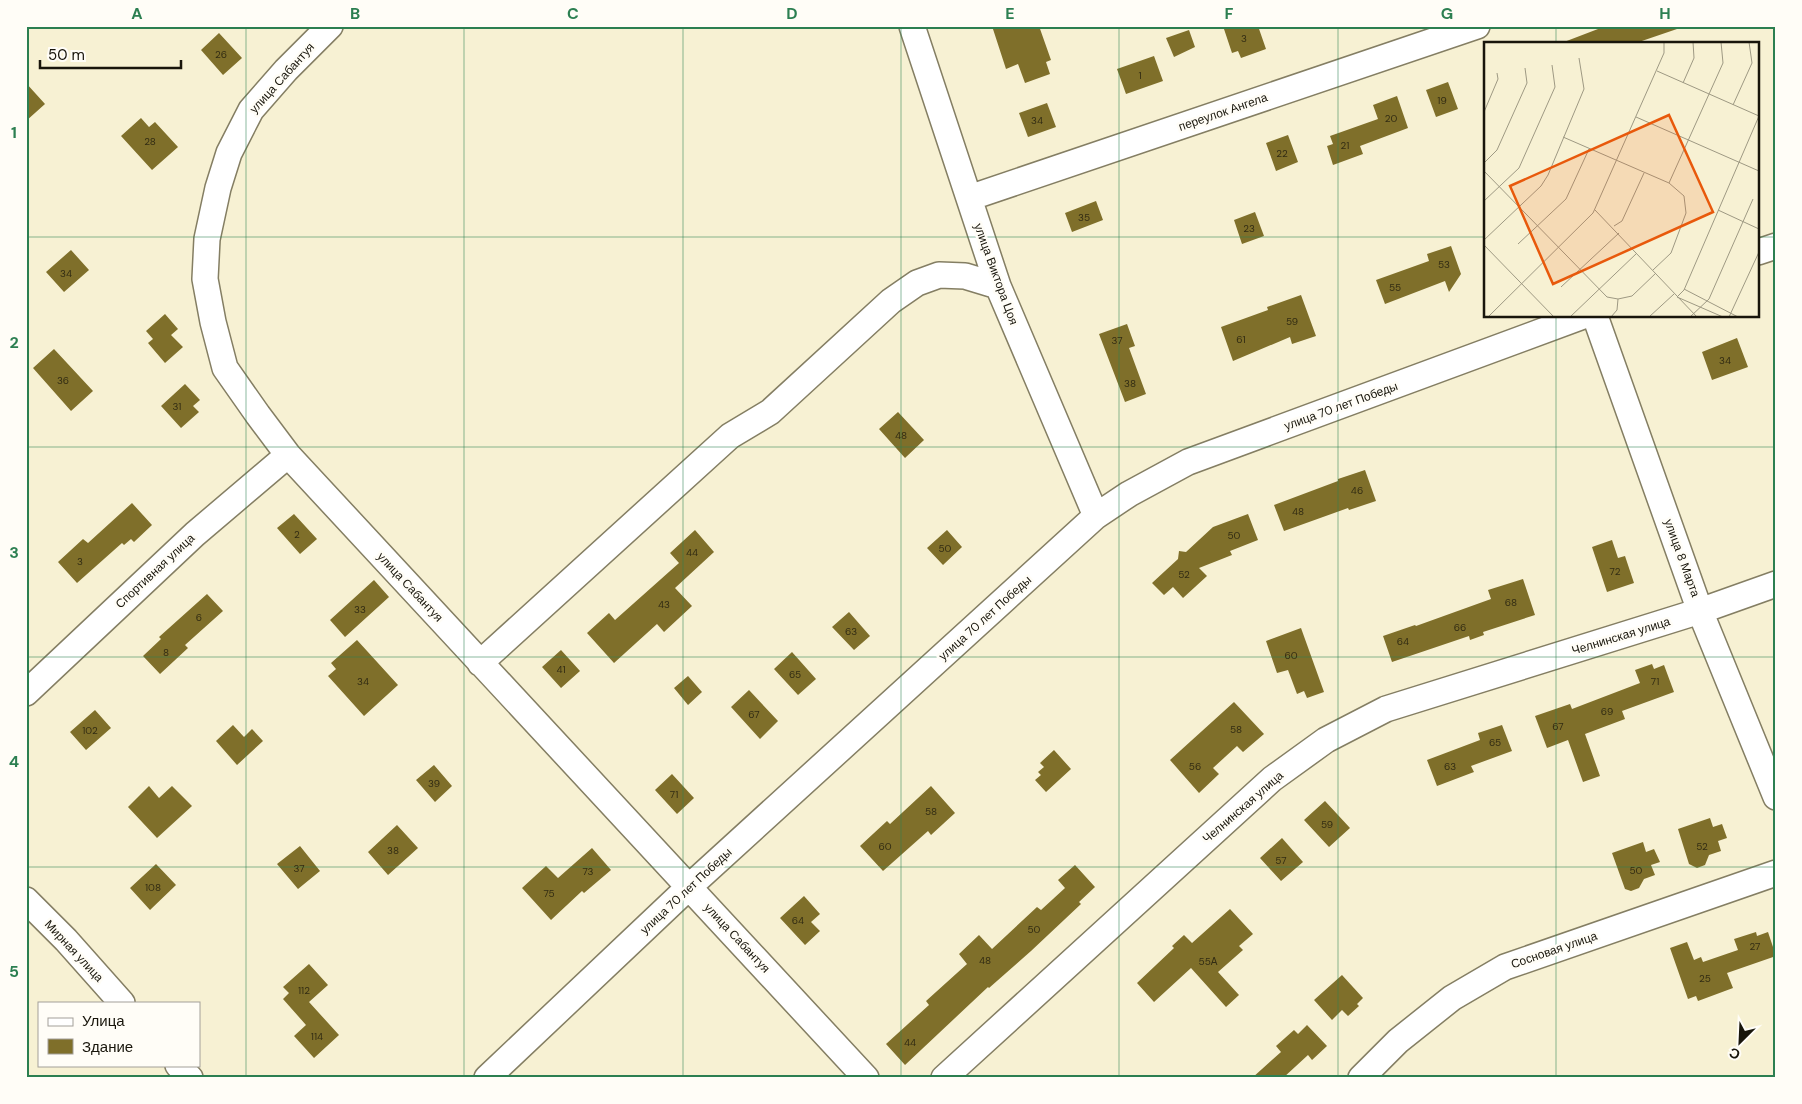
<svg xmlns="http://www.w3.org/2000/svg" width="1802" height="1104" viewBox="0 0 1802 1104" font-family="'DM Sans',sans-serif">
	<style>
		.building { fill: #7f6f2a }
		.lines { fill: none; stroke-linecap: round; stroke-linejoin: round }
		.minor-casing { stroke: #847e63; stroke-width: 28 }
		.minor { stroke: #fff; stroke-width: 25 }
		.grid { fill: none; stroke: #2c7f51; stroke-width: 1; stroke-opacity: 0.55 }
		.labels { text-anchor: middle; dominant-baseline: central; stroke-width: 5; stroke-linejoin: round; paint-order: stroke }
		.number-label { font-size: 10px; fill: #322c13 }
		.street-label { font-size: 12px; fill: #18150b; stroke: #fffdf7 }
		.inset-road { fill: none; stroke: #9e9983; stroke-width: 1 }
		.view { fill: #e8590c; fill-opacity: 0.15; stroke: #e8590c; stroke-width: 2.5 }
		.inset-edge { fill: none; stroke: #18150b; stroke-width: 2.5 }
		.neatline { fill: none; stroke: #2c7f51; stroke-width: 2 }
		.grid-label { font-size: 16px; text-anchor: middle; font-weight: bold; fill: #2c7f51 }
	</style>
	<rect width="100%" height="100%" fill="#f7f1d3"/>
	<path class="building" d="M 992,26 L 1039,26 L 1051,60 L 1046,62 L 1050,74 L 1025,83 L 1018,64 L 1006,69 Z
		M 1223,26 L 1258,26 L 1266,49 L 1241,58 L 1238,51 L 1232,53 Z
		M 1597,26 L 1676,26 L 1677,29 L 1633,44 L 1564,44 L 1564,42 L 1598,29 Z
		M 1189,30 L 1195,47 L 1174,57 L 1166,38 Z
		M 219,33 L 242,58 L 223,75 L 201,50 Z
		M 1154,56 L 1163,81 L 1126,94 L 1117,69 Z
		M 1448,82 L 1458,109 L 1436,117 L 1426,90 Z
		M 26,83 L 45,104 L 26,121 Z
		M 1397,96 L 1408,128 L 1360,146 L 1363,154 L 1333,165 L 1327,146 L 1333,144 L 1330,136 L 1378,119 L 1373,105 Z
		M 1047,103 L 1056,127 L 1028,137 L 1019,113 Z
		M 141,118 L 149,127 L 155,122 L 178,147 L 152,170 L 121,136 Z
		M 1288,135 L 1298,162 L 1276,171 L 1266,143 Z
		M 1096,201 L 1103,220 L 1072,232 L 1065,213 Z
		M 1255,212 L 1264,236 L 1242,244 L 1234,220 Z
		M 1451,246 L 1461,274 L 1449,292 L 1445,281 L 1385,304 L 1376,280 L 1429,261 L 1427,254 Z
		M 71,250 L 89,270 L 64,292 L 46,272 Z
		M 1301,295 L 1316,336 L 1292,344 L 1290,337 L 1233,361 L 1221,327 L 1268,310 L 1267,307 Z
		M 165,314 L 178,329 L 171,335 L 183,347 L 165,363 L 148,343 L 153,339 L 146,331 Z
		M 1127,324 L 1135,346 L 1129,348 L 1146,394 L 1125,402 L 1099,334 Z
		M 1737,338 L 1748,367 L 1712,380 L 1702,352 Z
		M 54,349 L 93,391 L 71,411 L 33,368 Z
		M 185,384 L 200,400 L 193,406 L 199,412 L 181,428 L 161,406 Z
		M 898,412 L 924,440 L 905,458 L 879,429 Z
		M 1365,470 L 1376,501 L 1349,510 L 1348,508 L 1284,531 L 1274,505 L 1338,481 L 1338,479 Z
		M 132,503 L 152,525 L 134,542 L 131,539 L 124,545 L 122,543 L 77,583 L 58,562 L 83,539 L 88,543 Z
		M 294,514 L 317,539 L 300,554 L 277,528 Z
		M 1248,514 L 1258,540 L 1230,551 L 1232,555 L 1199,568 L 1207,576 L 1183,598 L 1173,587 L 1164,595 L 1152,583 L 1178,559 L 1179,551 L 1186,552 L 1213,527 Z
		M 695,530 L 714,552 L 675,588 L 692,606 L 664,632 L 657,624 L 614,663 L 587,633 L 609,613 L 615,620 L 679,563 L 670,553 Z
		M 947,530 L 962,547 L 943,565 L 927,548 Z
		M 1612,540 L 1618,558 L 1625,556 L 1634,583 L 1607,592 L 1592,547 Z
		M 1523,579 L 1535,615 L 1483,632 L 1484,635 L 1470,640 L 1469,636 L 1392,662 L 1383,636 L 1415,625 L 1416,626 L 1491,599 L 1488,590 Z
		M 374,580 L 389,597 L 345,637 L 330,620 Z
		M 207,594 L 223,611 L 185,645 L 188,648 L 160,674 L 143,656 L 161,639 L 159,637 Z
		M 849,612 L 870,636 L 854,650 L 832,627 Z
		M 1301,628 L 1324,692 L 1307,698 L 1304,691 L 1297,694 L 1288,670 L 1277,673 L 1266,641 Z
		M 357,640 L 398,685 L 364,716 L 328,676 L 336,669 L 331,663 Z
		M 561,650 L 580,671 L 561,688 L 542,667 Z
		M 792,652 L 816,679 L 798,695 L 774,669 Z
		M 1652,664 L 1654,669 L 1664,665 L 1674,692 L 1622,711 L 1625,719 L 1585,734 L 1600,776 L 1583,782 L 1568,740 L 1547,748 L 1535,716 L 1570,704 L 1572,709 L 1640,683 L 1635,670 Z
		M 688,676 L 702,692 L 688,705 L 674,688 Z
		M 749,690 L 778,721 L 760,739 L 731,707 Z
		M 1234,702 L 1264,734 L 1243,752 L 1237,746 L 1213,768 L 1219,774 L 1199,793 L 1170,760 Z
		M 95,710 L 111,728 L 86,750 L 70,732 Z
		M 233,725 L 244,737 L 252,729 L 263,741 L 237,765 L 216,741 Z
		M 1502,725 L 1512,751 L 1471,766 L 1474,772 L 1437,786 L 1427,760 L 1480,740 L 1478,733 Z
		M 1054,750 L 1071,769 L 1046,792 L 1035,780 L 1041,775 L 1038,772 L 1044,767 L 1040,763 Z
		M 434,765 L 452,786 L 435,802 L 416,780 Z
		M 672,774 L 694,798 L 677,814 L 655,790 Z
		M 149,786 L 159,798 L 172,786 L 192,806 L 157,838 L 128,807 Z
		M 931,786 L 955,813 L 931,835 L 928,831 L 883,871 L 860,846 L 887,821 L 890,824 Z
		M 1325,801 L 1350,828 L 1329,847 L 1304,820 Z
		M 1710,818 L 1713,827 L 1722,824 L 1727,838 L 1718,841 L 1721,851 L 1709,855 L 1705,865 L 1697,868 L 1689,864 L 1678,829 Z
		M 397,825 L 418,848 L 388,875 L 368,852 Z
		M 1282,838 L 1303,862 L 1281,881 L 1260,858 Z
		M 1643,842 L 1646,852 L 1654,849 L 1660,862 L 1651,865 L 1655,875 L 1644,879 L 1639,888 L 1631,891 L 1625,889 L 1612,853 Z
		M 300,846 L 320,871 L 298,889 L 277,864 Z
		M 592,848 L 611,870 L 584,893 L 582,891 L 551,920 L 522,888 L 546,866 L 558,878 Z
		M 156,864 L 176,885 L 150,910 L 130,888 Z
		M 1075,865 L 1095,887 L 1079,902 L 1081,904 L 1031,951 L 989,988 L 988,987 L 905,1065 L 886,1044 L 929,1005 L 926,1001 L 967,964 L 959,954 L 979,935 L 992,949 L 1037,907 L 1041,910 L 1065,888 L 1058,880 Z
		M 804,896 L 820,914 L 811,922 L 820,931 L 805,945 L 780,918 Z
		M 1230,909 L 1253,934 L 1239,946 L 1243,950 L 1218,972 L 1239,995 L 1226,1007 L 1191,968 L 1154,1002 L 1137,983 L 1174,948 L 1172,946 L 1184,935 L 1192,943 Z
		M 1756,932 L 1757,936 L 1768,932 L 1776,956 L 1727,973 L 1733,988 L 1698,1001 L 1696,996 L 1688,999 L 1670,948 L 1687,942 L 1694,960 L 1701,957 L 1703,962 L 1738,950 L 1734,939 Z
		M 309,964 L 328,985 L 309,1002 L 339,1035 L 314,1058 L 294,1036 L 306,1025 L 283,999 L 289,993 L 283,987 Z
		M 1342,975 L 1363,998 L 1357,1004 L 1359,1006 L 1348,1016 L 1342,1010 L 1332,1020 L 1314,1000 Z
		M 1307,1025 L 1327,1046 L 1312,1060 L 1308,1055 L 1283,1078 L 1252,1078 L 1281,1052 L 1276,1046 L 1294,1030 L 1298,1034 Z"/>
	<g class="lines">
		<defs>
			<path id="minor" d="M 330,26 L 286,70 L 251,110 L 229,153 L 218,188 L 207,239 L 205,279 L 213,322 L 225,368 L 258,415 L 288,455 L 866,1078
				M 912,26 L 998,286 L 1096,516
				M 969,198 L 1477,26
				M 1758,252 L 1776,246
				M 1595,316 L 1700,611 L 1776,797
				M 480,663 L 730,436 L 770,412 L 891,301 L 917,283 L 939,275 L 965,276 L 998,286
				M 26,693 L 195,534 L 288,455
				M 26,900 L 66,940 L 122,1003
				M 178,1065 L 190,1078
				M 487,1078 L 690,886 L 1096,516 L 1129,494 L 1188,462 L 1583,316
				M 944,1078 L 1272,779 L 1326,740 L 1386,709 L 1700,611 L 1776,584
				M 1361,1078 L 1398,1041 L 1452,998 L 1505,967 L 1776,873"/>
		</defs>
		<use href="#minor" class="minor-casing"/>
		<use href="#minor" class="minor"/>
	</g>
	<path class="grid" d="M 246,26 L 246,1078M 464,26 L 464,1078M 683,26 L 683,1078M 901,26 L 901,1078M 1119,26 L 1119,1078M 1338,26 L 1338,1078M 1556,26 L 1556,44M 26,237 L 1486,237M 1758,237 L 1776,237M 1556,316 L 1556,1078M 26,447 L 1776,447M 26,657 L 1776,657M 26,867 L 1776,867"/>
	<g class="labels">
		<g class="number-label">
			<text x="1244" y="38">3</text>
			<text x="221" y="54">26</text>
			<text x="1140" y="75">1</text>
			<text x="1442" y="100">19</text>
			<text x="1391" y="118">20</text>
			<text x="1037" y="120">34</text>
			<text x="150" y="141">28</text>
			<text x="1345" y="145">21</text>
			<text x="1282" y="153">22</text>
			<text x="1084" y="217">35</text>
			<text x="1249" y="228">23</text>
			<text x="1444" y="264">53</text>
			<text x="66" y="273">34</text>
			<text x="1395" y="287">55</text>
			<text x="1292" y="321">59</text>
			<text x="1241" y="339">61</text>
			<text x="1117" y="340">37</text>
			<text x="1725" y="360">34</text>
			<text x="63" y="380">36</text>
			<text x="1130" y="383">38</text>
			<text x="177" y="406">31</text>
			<text x="901" y="435">48</text>
			<text x="1357" y="490">46</text>
			<text x="1298" y="511">48</text>
			<text x="297" y="534">2</text>
			<text x="1234" y="535">50</text>
			<text x="945" y="548">50</text>
			<text x="692" y="552">44</text>
			<text x="80" y="561">3</text>
			<text x="1615" y="571">72</text>
			<text x="1184" y="574">52</text>
			<text x="1511" y="602">68</text>
			<text x="664" y="604">43</text>
			<text x="360" y="609">33</text>
			<text x="199" y="617">6</text>
			<text x="1460" y="627">66</text>
			<text x="851" y="631">63</text>
			<text x="1403" y="641">64</text>
			<text x="166" y="652">8</text>
			<text x="1291" y="655">60</text>
			<text x="561" y="669">41</text>
			<text x="795" y="674">65</text>
			<text x="363" y="681">34</text>
			<text x="1655" y="681">71</text>
			<text x="1607" y="711">69</text>
			<text x="754" y="714">67</text>
			<text x="1558" y="726">67</text>
			<text x="1236" y="729">58</text>
			<text x="90" y="730">102</text>
			<text x="1495" y="742">65</text>
			<text x="1195" y="766">56</text>
			<text x="1450" y="766">63</text>
			<text x="434" y="783">39</text>
			<text x="674" y="794">71</text>
			<text x="931" y="811">58</text>
			<text x="1327" y="824">59</text>
			<text x="885" y="846">60</text>
			<text x="1702" y="846">52</text>
			<text x="393" y="850">38</text>
			<text x="1281" y="860">57</text>
			<text x="299" y="868">37</text>
			<text x="1636" y="870">50</text>
			<text x="588" y="871">73</text>
			<text x="153" y="887">108</text>
			<text x="549" y="893">75</text>
			<text x="798" y="920">64</text>
			<text x="1034" y="929">50</text>
			<text x="1755" y="946">27</text>
			<text x="985" y="960">48</text>
			<text x="1208" y="961">55А</text>
			<text x="1705" y="978">25</text>
			<text x="304" y="990">112</text>
			<text x="317" y="1036">114</text>
			<text x="910" y="1042">44</text>
		</g>
		<g class="street-label">
			<text transform="translate(282 78) rotate(-48)">улица Сабантуя</text>
			<text transform="translate(1223 112) rotate(-19)">переулок Ангела</text>
			<text transform="translate(996 274) rotate(70)">улица Виктора Цоя</text>
			<text transform="translate(1341 406) rotate(-20)">улица 70 лет Победы</text>
			<text transform="translate(1682 558) rotate(70)">улица 8 Марта</text>
			<text transform="translate(155 571) rotate(-43)">Спортивная улица</text>
			<text transform="translate(410 587) rotate(47)">улица Сабантуя</text>
			<text transform="translate(985 618) rotate(-42)">улица 70 лет Победы</text>
			<text transform="translate(1621 636) rotate(-17)">Челнинская улица</text>
			<text transform="translate(1243 807) rotate(-41)">Челнинская улица</text>
			<text transform="translate(686 891) rotate(-43)">улица 70 лет Победы</text>
			<text transform="translate(737 938) rotate(47)">улица Сабантуя</text>
			<text transform="translate(1554 950) rotate(-19)">Сосновая улица</text>
			<text transform="translate(74 951) rotate(47)">Мирная улица</text>
		</g>
	</g>
	<g transform="translate(1484 42)">
		<rect width="275" height="275" fill="#f7f1d3"/>
		<path class="inset-road" d="M 173,29 L 275,74M 199,41 L 210,16 L 209,0M 249,63 L 268,21 L 265,0M 0,70 L 14,37 L 13,31M 152,75 L 275,129M 79,95 L 185,141 L 200,154 L 202,171 L 187,211 L 169,228M 0,121 L 13,108 L 43,41 L 41,26M 0,129 L 123,255 L 134,257 L 148,254 L 172,231M 185,141 L 239,21 L 237,0M 0,159 L 35,126 L 71,45 L 68,23M 111,168 L 213,275M 234,168 L 275,187M 130,184 L 138,179 L 160,131M 0,198 L 57,144 L 64,133 L 100,47 L 95,16M 34,202 L 82,157 L 105,107M 0,203 L 70,275M 77,245 L 135,191M 200,247 L 254,275M 4,275 L 109,171 L 180,11 L 180,0M 86,275 L 153,211M 127,275 L 133,268 L 134,257M 165,275 L 190,252M 206,275 L 225,257 L 269,157M 239,275 L 193,255 L 200,248 L 275,74M 245,275 L 275,210"/>
		<path class="view" d="M 185,73 L 229,170 L 69,242 L 26,144 Z"/>
		<rect width="275" height="275" class="inset-edge"/>
	</g>
	<rect width="1802" height="1104" fill="none" stroke="#fffdf7" stroke-width="55"/>
	<rect x="38" y="1002" width="162" height="65" fill="#fffdf7" stroke="#a3a099"/>
	<rect x="48" y="1018" width="25" height="8" fill="#ffffff" stroke="#a3a099"/>
	<text x="82" y="1026" font-size="15" fill="#18150b">Улица</text>
	<rect x="48" y="1039" width="25" height="15" fill="#7f6f2a" stroke="#a3a099"/>
	<text x="82" y="1052" font-size="15" fill="#18150b">Здание</text>
	<g transform="translate(1740 1042) rotate(204)" stroke="#fffdf7" stroke-width="4" paint-order="stroke">
	<path d="M0-4L9 19L0 12L-9 19Z" fill="#18150b"/>
	<text y="-8" font-size="14" font-weight="bold" text-anchor="middle" fill="#18150b">С</text>
	</g>
	<path d="M40 60v8h141v-8" fill="none" stroke="#18150b" stroke-width="2.5"/>
	<text x="48" y="60" font-size="15" fill="#18150b" stroke="#fffdf7" stroke-width="4" paint-order="stroke">50 m</text>
	<rect x="28" y="28" width="1746" height="1048" class="neatline"/>
	<g class="grid-label">
		<text x="137" y="19">A</text>
		<text x="355" y="19">B</text>
		<text x="573" y="19">C</text>
		<text x="792" y="19">D</text>
		<text x="1010" y="19">E</text>
		<text x="1229" y="19">F</text>
		<text x="1447" y="19">G</text>
		<text x="1665" y="19">H</text>
		<text x="14" y="138">1</text>
		<text x="14" y="348">2</text>
		<text x="14" y="558">3</text>
		<text x="14" y="767">4</text>
		<text x="14" y="977">5</text>
	</g>
</svg>
